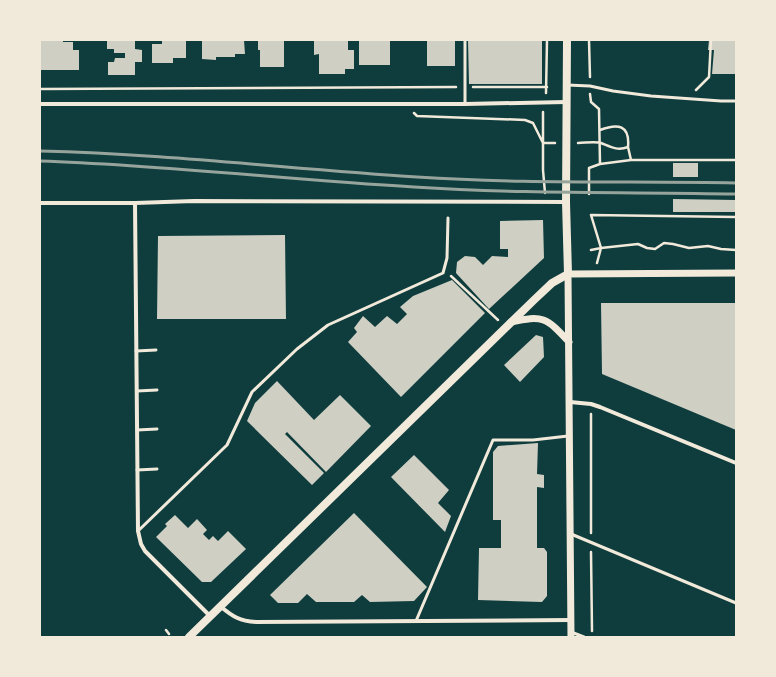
<svg xmlns="http://www.w3.org/2000/svg" width="776" height="677" viewBox="0 0 776 677" font-family="Barlow,sans-serif">
	<style>
		.building { fill: #cfcfc3 }
		.lines { fill: none; stroke-linecap: round; stroke-linejoin: round }
		.path { stroke: #f1e9da; stroke-width: 2.5 }
		.service { stroke: #f1e9da; stroke-width: 3 }
		.minor { stroke: #f1e9da; stroke-width: 4 }
		.tertiary { stroke: #f1e9da; stroke-width: 7 }
		.secondary { stroke: #f1e9da; stroke-width: 8 }
		.rail { stroke: #97a49c; stroke-width: 3 }
	</style>
	<rect width="100%" height="100%" fill="#0f3d3e"/>
	<path class="building" d="M 40,40 L 63,40 L 63,42 L 73,42 L 73,50 L 79,50 L 79,70 L 40,70 Z
		M 107,40 L 135,40 L 135,49 L 142,50 L 142,62 L 135,62 L 135,75 L 108,75 L 108,62 L 114,62 L 115,58 L 125,58 L 125,53 L 114,53 L 114,49 L 107,49 Z
		M 162,40 L 186,40 L 186,58 L 173,58 L 173,63 L 152,63 L 152,44 L 162,44 Z
		M 202,40 L 244,40 L 245,54 L 235,54 L 235,57 L 216,57 L 216,60 L 202,59 Z
		M 258,40 L 284,40 L 284,67 L 260,67 L 260,50 L 258,50 Z
		M 314,40 L 348,40 L 348,50 L 354,50 L 354,69 L 345,69 L 345,74 L 319,74 L 319,54 L 314,55 Z
		M 359,40 L 390,40 L 390,65 L 359,65 Z
		M 427,40 L 455,40 L 455,66 L 427,66 Z
		M 468,40 L 542,40 L 542,84 L 469,84 Z
		M 709,40 L 736,40 L 736,74 L 712,74 L 714,50 L 708,50 Z
		M 673,163 L 698,163 L 698,177 L 673,177 Z
		M 673,199 L 736,200 L 736,212 L 673,212 Z
		M 543,220 L 544,258 L 489,309 L 456,273 L 457,262 L 465,256 L 475,257 L 483,265 L 492,256 L 508,257 L 508,249 L 500,249 L 500,221 Z
		M 285,235 L 286,319 L 157,319 L 158,236 Z
		M 452,280 L 485,313 L 401,397 L 348,342 L 357,332 L 354,328 L 363,316 L 375,327 L 387,316 L 397,324 L 407,314 L 400,307 L 413,296 Z
		M 601,303 L 736,303 L 736,430 L 602,374 Z
		M 536,335 L 543,337 L 544,357 L 520,382 L 504,365 Z
		M 277,381 L 314,420 L 340,395 L 371,426 L 326,472 L 287,432 L 285,434 L 324,473 L 312,485 L 247,421 L 255,403 Z
		M 538,443 L 537,474 L 544,475 L 544,488 L 537,487 L 537,548 L 544,548 L 547,552 L 547,596 L 542,602 L 478,600 L 479,548 L 501,548 L 501,520 L 493,520 L 493,452 L 498,446 Z
		M 414,455 L 449,490 L 438,503 L 451,516 L 445,532 L 391,477 Z
		M 354,513 L 427,587 L 414,601 L 370,602 L 362,595 L 354,602 L 316,602 L 307,594 L 298,603 L 278,603 L 270,595 Z
		M 175,515 L 188,528 L 197,519 L 207,530 L 203,534 L 209,540 L 213,536 L 218,541 L 228,531 L 246,549 L 211,582 L 202,582 L 156,537 L 167,526 L 165,524 Z"/>
	<g class="lines">
		<path class="path" d="M 589,40 L 590,77
			M 473,87 L 547,87
			M 40,89 L 456,87
			M 696,90 L 709,77 L 711,40
			M 546,93 L 547,40
			M 543,112 L 543,170 L 545,193
			M 414,113 L 417,116 L 525,120 L 533,123 L 543,143 L 555,143
			M 600,130 C 618,123 630,125 628,147
			M 578,143 C 585,143 595,141 601,143 C 611,147 617,151 628,147 L 631,160
			M 600,164 L 631,160 L 736,160
			M 589,194 L 589,168 L 600,164 L 599,109 L 591,102 L 590,94
			M 591,250 L 601,248 L 638,244 L 647,248 L 655,249 L 664,243 L 673,244 L 689,248 L 708,246 L 721,249 L 736,250
			M 597,263 L 601,248 L 591,215 L 736,217
			M 451,276 L 498,320
			M 591,414 L 591,533
			M 591,552 L 592,631
			M 166,630 L 169,634"/>
		<path class="service" d="M 567,85 L 590,86 L 613,91 L 651,96 L 721,101 L 736,101
			M 465,104 L 465,40
			M 136,351 L 156,350
			M 137,391 L 157,390
			M 137,430 L 157,429
			M 137,470 L 157,469
			M 138,531 L 227,445 L 252,392 L 297,349 L 328,325 L 443,273 L 447,258 L 448,218
			M 571,534 L 736,603
			M 416,621 L 493,440 L 533,440 L 568,436
			M 571,632 L 584,637"/>
		<path class="minor" d="M 40,104 L 465,104 L 566,102
			M 40,203 L 135,203 L 194,201 L 566,202
			M 135,203 L 138,531 L 141,544 L 145,551 L 210,616
			M 570,402 L 591,404 L 600,407 L 736,463
			M 220,606 C 233,617 240,621 256,622 L 571,620"/>
		<path class="tertiary" d="M 511,322 C 543,315 546,317 569,342
			M 571,637 L 568,274 L 736,273"/>
		<path class="secondary" d="M 189,637 L 534,300 L 552,283 L 568,274 L 566,202 L 567,40"/>
		<path class="rail" d="M 40,151 C 166,154 291,169 417,177 C 523,184 630,181 736,183
			M 40,161 C 165,165 289,180 414,187 C 521,194 629,192 736,194"/>
	</g>
	<rect width="776" height="677" fill="none" stroke="#f1e9da" stroke-width="82"/>
</svg>
